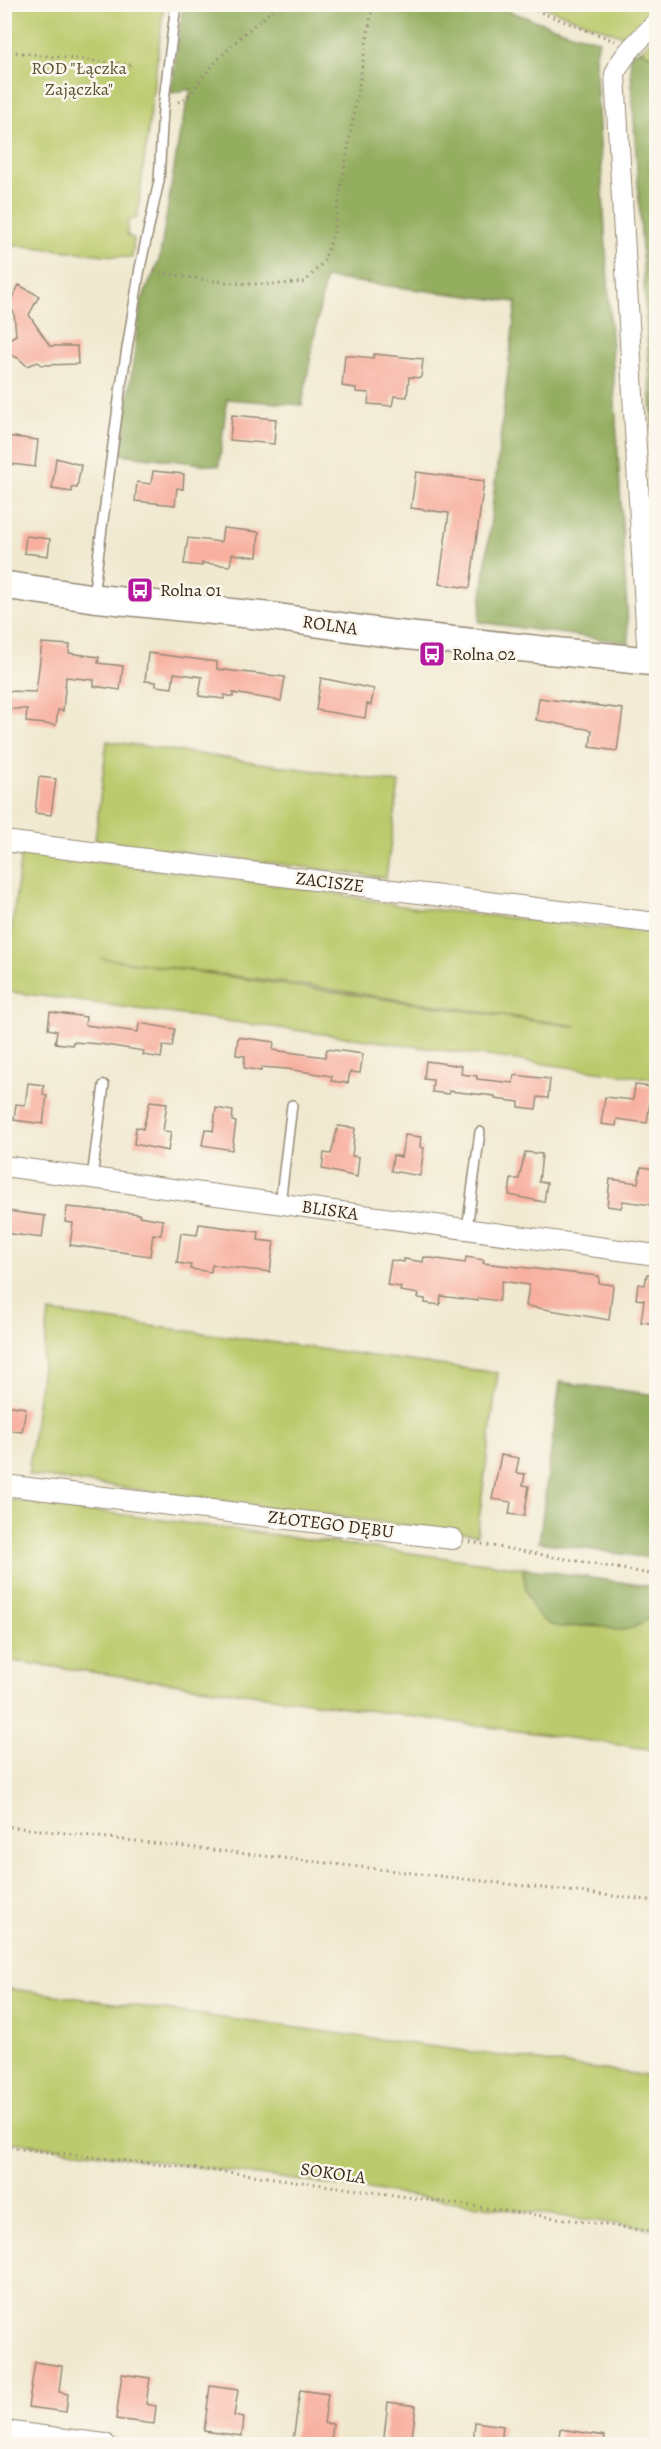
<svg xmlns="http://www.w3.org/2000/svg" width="661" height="2449" viewBox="0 0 661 2449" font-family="Alegreya,serif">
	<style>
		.green { fill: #bbca6c; stroke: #7b7a45; stroke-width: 1.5; fill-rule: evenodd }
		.forest { fill: #94ae60; stroke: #686c3f; stroke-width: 1.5 }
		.building { fill: #f8af9f }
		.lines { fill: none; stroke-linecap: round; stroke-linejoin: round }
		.lane-casing { stroke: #968a77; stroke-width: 12 }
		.street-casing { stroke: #968a77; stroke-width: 22 }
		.secondary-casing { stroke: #968a77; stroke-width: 30 }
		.path { stroke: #968a77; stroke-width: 3; stroke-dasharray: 1.5 4.5; stroke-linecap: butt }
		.lane { stroke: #fff; stroke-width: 9 }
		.street { stroke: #fff; stroke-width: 20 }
		.secondary { stroke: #fff; stroke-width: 27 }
		.labels { text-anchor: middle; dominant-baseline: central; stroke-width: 5; stroke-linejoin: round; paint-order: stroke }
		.park-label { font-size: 18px; fill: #5b5232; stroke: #fbf7ec }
		.poi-label { font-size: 18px; fill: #3b2a1e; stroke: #fbf7ec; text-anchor: start }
		.street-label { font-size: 18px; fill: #3b2a1e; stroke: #fbf7ec }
	</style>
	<rect width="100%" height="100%" fill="#fbf7ec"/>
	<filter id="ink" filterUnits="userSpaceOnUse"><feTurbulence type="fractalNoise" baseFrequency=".0167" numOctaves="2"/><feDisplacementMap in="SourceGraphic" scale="12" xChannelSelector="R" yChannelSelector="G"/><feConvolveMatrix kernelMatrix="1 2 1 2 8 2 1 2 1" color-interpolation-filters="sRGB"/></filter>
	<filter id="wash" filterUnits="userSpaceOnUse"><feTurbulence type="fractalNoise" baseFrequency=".008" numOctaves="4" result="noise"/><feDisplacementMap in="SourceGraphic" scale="24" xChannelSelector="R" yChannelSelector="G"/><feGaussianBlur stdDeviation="1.35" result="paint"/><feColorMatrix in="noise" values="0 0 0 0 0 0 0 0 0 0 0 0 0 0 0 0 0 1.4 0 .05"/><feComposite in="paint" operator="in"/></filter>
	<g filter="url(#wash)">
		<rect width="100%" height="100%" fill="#f0e9d0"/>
		<path class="green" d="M 5,4 L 164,5 L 137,218 L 128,221 L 127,235 L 134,239 L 132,258 L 5,244 Z
			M 538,5 L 655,5 L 631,39 Z
			M 656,35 L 656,58 L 641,50 Z
			M 107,741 L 399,783 L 386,878 L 95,840 Z
			M 21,852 L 322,891 L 402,906 L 656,934 L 656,1079 L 5,991 L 5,945 L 10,945 ZM 101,958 L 309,986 L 576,1026 L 576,1027 Z
			M 49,1312 L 498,1373 L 477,1535 L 28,1475 Z
			M 5,1499 L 523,1568 L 529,1596 L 536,1611 L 543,1620 L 551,1625 L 603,1627 L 650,1613 L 654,1587 L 656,1587 L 656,1750 L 5,1660 Z
			M 4,1988 L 656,2077 L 656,2229 L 5,2141 Z"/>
		<path class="forest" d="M 183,4 L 491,5 L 574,34 L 599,40 L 595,58 L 629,643 L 479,622 L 516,302 L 325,278 L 302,405 L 227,399 L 219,466 L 121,454 L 141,302 L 159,261 L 180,132 L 191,89 L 171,93 Z
			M 641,50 L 656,58 L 656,430 L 653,430 L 630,54 Z
			M 560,1382 L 656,1395 L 656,1559 L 539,1542 Z
			M 523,1568 L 654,1587 C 653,1595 654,1611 648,1618 C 644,1623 634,1628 628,1629 C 617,1632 607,1627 596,1625 C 578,1624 557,1633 542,1619 C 529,1608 524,1585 523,1568 Z"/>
		<g id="blocks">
			<path class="building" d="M 19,285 L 39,296 L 29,315 L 50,346 L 77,346 L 78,364 L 42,365 L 38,362 L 27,366 L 18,358 L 4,352 L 4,342 L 16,335 L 14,313 L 9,304 Z
				M 374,354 L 423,359 L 421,378 L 409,377 L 407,397 L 394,396 L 392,406 L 368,404 L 369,393 L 356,392 L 356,388 L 342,386 L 345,355 L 373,358 Z
				M 232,415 L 276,419 L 274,444 L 230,440 Z
				M 5,436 L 38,440 L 35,467 L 4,463 Z
				M 56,458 L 81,465 L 77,488 L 72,487 L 72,492 L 52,489 Z
				M 153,471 L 184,474 L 183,489 L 177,488 L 175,505 L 135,501 L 137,482 L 151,484 Z
				M 416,472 L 484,481 L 470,588 L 439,584 L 449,513 L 411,508 Z
				M 223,528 L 259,532 L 257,557 L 232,554 L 230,566 L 202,563 L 202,566 L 184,564 L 188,538 L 221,542 Z
				M 26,536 L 50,539 L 48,556 L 24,553 Z
				M 42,643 L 70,645 L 69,653 L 99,657 L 98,663 L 123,666 L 120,690 L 94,686 L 94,680 L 66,677 L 63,711 L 58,710 L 56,725 L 26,722 L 27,709 L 6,709 L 6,691 L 36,692 Z
				M 148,653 L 217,662 L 217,669 L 285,677 L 281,701 L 233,693 L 233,697 L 224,695 L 224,699 L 199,696 L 202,677 L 174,673 L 172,688 L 156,686 L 156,682 L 145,681 Z
				M 321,678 L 374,689 L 371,705 L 367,704 L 365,718 L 316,710 Z
				M 539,698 L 623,709 L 617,751 L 590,747 L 592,730 L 536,720 Z
				M 39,777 L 56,779 L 51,815 L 35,813 Z
				M 50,1012 L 86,1017 L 85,1025 L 138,1032 L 139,1023 L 175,1029 L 172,1047 L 163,1046 L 161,1058 L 143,1055 L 144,1051 L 99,1044 L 73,1042 L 72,1045 L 55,1043 L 57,1031 L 48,1029 Z
				M 238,1037 L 274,1042 L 273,1050 L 325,1057 L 327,1049 L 363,1054 L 360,1073 L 350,1072 L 348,1083 L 331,1081 L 332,1076 L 287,1069 L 261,1067 L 261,1071 L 244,1068 L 245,1056 L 236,1055 Z
				M 426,1061 L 462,1066 L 461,1074 L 477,1076 L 477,1079 L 513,1083 L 514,1075 L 550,1079 L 548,1098 L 538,1097 L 536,1109 L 519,1107 L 519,1102 L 495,1099 L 495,1096 L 449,1091 L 449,1094 L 432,1092 L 433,1080 L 424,1079 Z
				M 28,1083 L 44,1085 L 43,1095 L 47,1096 L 43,1124 L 14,1120 L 16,1104 L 25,1105 Z
				M 635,1085 L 652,1087 L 647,1123 L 617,1119 L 616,1126 L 601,1124 L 605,1097 L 633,1100 Z
				M 150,1101 L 167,1103 L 163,1131 L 171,1132 L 168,1151 L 134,1144 L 136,1127 L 143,1129 Z
				M 216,1108 L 233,1111 L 232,1121 L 236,1122 L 232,1150 L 202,1145 L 205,1129 L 213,1131 Z
				M 338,1126 L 355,1128 L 352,1156 L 359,1157 L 357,1177 L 322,1169 L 324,1153 L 331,1154 Z
				M 405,1135 L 421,1137 L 420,1147 L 424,1148 L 420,1176 L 391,1171 L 393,1155 L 401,1157 Z
				M 525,1152 L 542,1154 L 539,1182 L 547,1183 L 544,1202 L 509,1195 L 511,1179 L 519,1179 Z
				M 641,1167 L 657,1169 L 652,1205 L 623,1201 L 621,1208 L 607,1206 L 610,1179 L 638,1183 Z
				M 67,1207 L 132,1213 L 139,1214 L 139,1216 L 163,1220 L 161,1235 L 153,1234 L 150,1256 L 70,1245 L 73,1223 L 65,1222 Z
				M 7,1211 L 45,1216 L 42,1238 L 4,1233 Z
				M 199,1224 L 259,1232 L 258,1240 L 274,1242 L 270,1272 L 212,1265 L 211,1272 L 190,1269 L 191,1265 L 177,1263 L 181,1233 L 197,1235 Z
				M 424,1257 L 465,1263 L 466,1257 L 484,1260 L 483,1263 L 599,1276 L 599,1283 L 613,1285 L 609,1320 L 526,1306 L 529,1285 L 502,1281 L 499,1301 L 478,1298 L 478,1301 L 441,1296 L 440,1305 L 425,1303 L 425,1299 L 418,1298 L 419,1294 L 400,1291 L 401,1287 L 387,1285 L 391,1260 L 404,1262 L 404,1259 L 423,1262 Z
				M 647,1274 L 657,1274 L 657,1324 L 641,1322 L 644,1300 L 636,1299 L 638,1284 L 645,1285 Z
				M 4,1405 L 26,1408 L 22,1432 L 4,1430 Z
				M 501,1455 L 519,1458 L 516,1473 L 525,1474 L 523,1485 L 529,1486 L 524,1516 L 509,1514 L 511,1502 L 492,1499 Z
				M 35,2362 L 62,2366 L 59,2392 L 68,2394 L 66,2412 L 28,2407 Z
				M 122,2374 L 150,2378 L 146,2404 L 156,2406 L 154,2424 L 116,2419 Z
				M 210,2386 L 238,2390 L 234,2416 L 244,2418 L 242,2436 L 204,2431 Z
				M 300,2390 L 328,2394 L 324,2423 L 333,2424 L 331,2443 L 312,2440 L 312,2444 L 293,2441 Z
				M 388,2402 L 416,2406 L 411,2445 L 385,2445 L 386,2437 L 384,2437 Z
				M 475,2422 L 503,2426 L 501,2445 L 473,2445 Z
				M 560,2429 L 605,2436 L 604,2445 L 558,2445 Z"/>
		</g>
	</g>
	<g filter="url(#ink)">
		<use href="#blocks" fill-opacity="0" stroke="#968a77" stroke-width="1.5"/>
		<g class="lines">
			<defs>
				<path id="lane" d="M 93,596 L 120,392 L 140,268 L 159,181 L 163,108 L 176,4
					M 92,1178 L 104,1085
					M 280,1204 L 292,1105
					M 467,1229 L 480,1132"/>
				<path id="street" d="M 648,661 L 615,74 C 623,53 641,39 656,23
					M 4,841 L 656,923
					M 4,1166 L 656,1255
					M 4,1485 L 453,1539
					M 4,2431 L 105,2444"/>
				<path id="secondary" d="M 4,585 L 93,598 L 275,617 L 393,634 L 656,662"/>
			</defs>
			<use href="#lane" class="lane-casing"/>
			<use href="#street" class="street-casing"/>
			<use href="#secondary" class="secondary-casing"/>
			<path class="path" d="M 519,4 L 615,41
				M 4,51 L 131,65
				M 178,102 C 195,95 195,85 207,72 C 228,47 254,24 281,4
				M 154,271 C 206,281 251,288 305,282 L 324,261 L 333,234 L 373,4
				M 470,1542 L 656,1575
				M 4,1826 L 656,1901
				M 4,2147 L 252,2175 L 656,2232"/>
			<use href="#lane" class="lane"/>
			<use href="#street" class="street"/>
			<use href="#secondary" class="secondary"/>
		</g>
	</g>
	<defs>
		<symbol id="bus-square" viewBox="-11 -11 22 22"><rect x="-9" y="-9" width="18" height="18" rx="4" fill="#b5179e" stroke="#fbf7ec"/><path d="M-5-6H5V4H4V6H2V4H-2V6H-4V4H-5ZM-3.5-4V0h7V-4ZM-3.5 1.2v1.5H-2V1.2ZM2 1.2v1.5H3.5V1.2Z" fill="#fff"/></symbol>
	</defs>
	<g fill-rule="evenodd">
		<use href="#bus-square" x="125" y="575" width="30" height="30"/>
		<use href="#bus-square" x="417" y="639" width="30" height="30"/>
	</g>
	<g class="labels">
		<g class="park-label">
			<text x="79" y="68">ROD "Łączka<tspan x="79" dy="21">Zajączka"</tspan></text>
		</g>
		<g class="poi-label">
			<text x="160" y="590">Rolna 01</text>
			<text x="452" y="654">Rolna 02</text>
		</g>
		<g class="street-label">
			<text transform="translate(330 625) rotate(8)">ROLNA</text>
			<text transform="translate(330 882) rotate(7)">ZACISZE</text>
			<text transform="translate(330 1210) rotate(8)">BLISKA</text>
			<text transform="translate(331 1524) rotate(7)">ZŁOTEGO DĘBU</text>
			<text transform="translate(333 2173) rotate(8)">SOKOLA</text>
		</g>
	</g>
	<rect width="661" height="2449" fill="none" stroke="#fbf7ec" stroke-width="24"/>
</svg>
